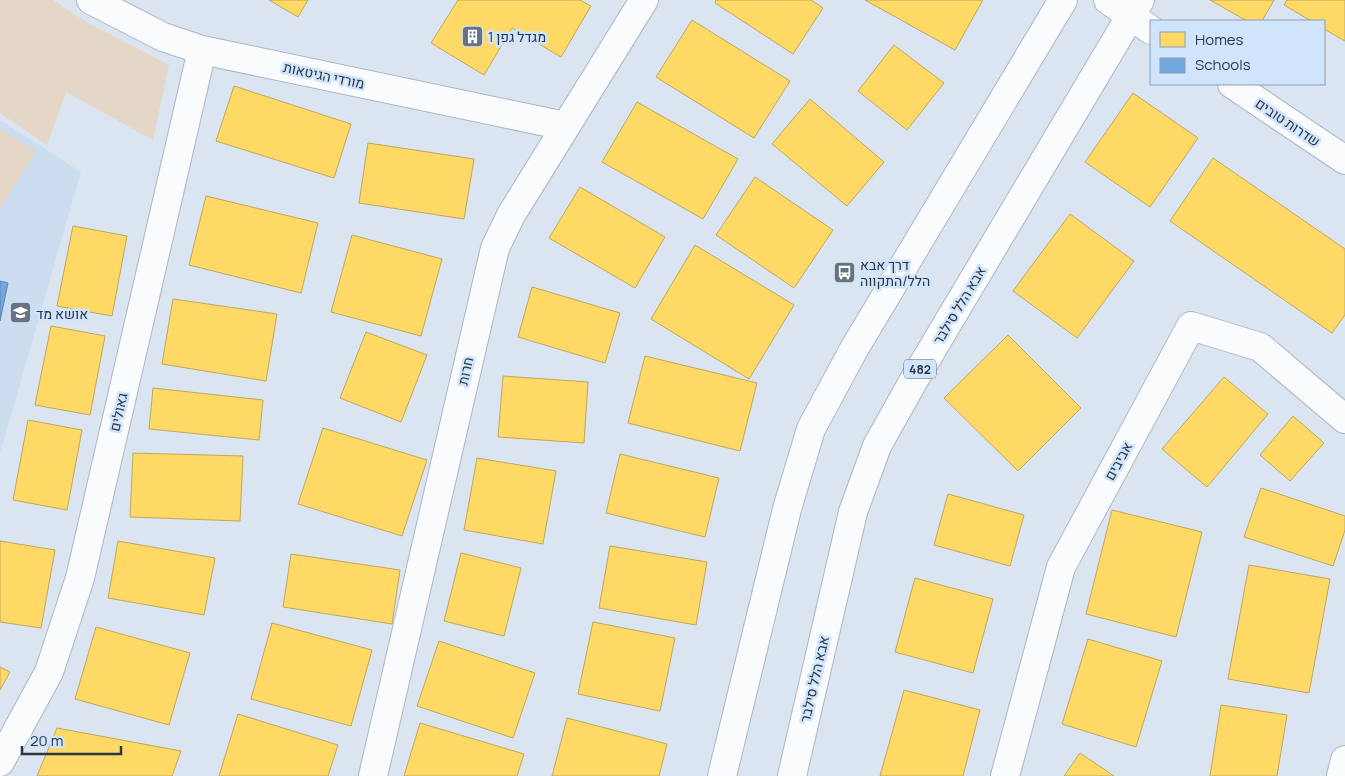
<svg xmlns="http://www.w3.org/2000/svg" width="1345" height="776" viewBox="0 0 1345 776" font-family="Manrope,Heebo,sans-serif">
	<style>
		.built { fill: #ccddf0 }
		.green { fill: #e4d7c7 }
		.homes { fill: #ffd966; stroke: #bfa85c }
		.schools { fill: #6fa8dc; stroke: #5a86ae }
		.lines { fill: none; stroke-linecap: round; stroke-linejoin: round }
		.minor-casing { stroke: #acb7c3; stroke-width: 30 }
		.primary-casing { stroke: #acb7c3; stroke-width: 30 }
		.minor { stroke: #f9fbfd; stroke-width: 28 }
		.primary { stroke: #f9fbfd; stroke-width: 28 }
		.labels { text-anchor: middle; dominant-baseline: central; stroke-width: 5; stroke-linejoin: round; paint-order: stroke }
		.shield { fill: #d0e4fb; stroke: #5b6a7b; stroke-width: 1 }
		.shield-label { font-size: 12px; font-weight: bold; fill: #293644 }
		.poi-label { font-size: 14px; fill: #293644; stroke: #d0e4fb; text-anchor: start }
		.street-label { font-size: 14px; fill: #293644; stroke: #d0e4fb }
	</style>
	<rect width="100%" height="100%" fill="#dae5f1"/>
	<path class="built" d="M 0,120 L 81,172 L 0,453 Z"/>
	<path class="green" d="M 0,0 L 53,0 L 85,21 L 169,65 L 153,140 L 66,92 L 47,145 L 0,113 Z
		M 0,129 L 36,151 L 0,209 Z"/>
	<path class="homes" d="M 269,0 L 308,0 L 298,17 Z
		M 458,0 L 580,0 L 591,6 L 561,57 L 512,28 L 484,75 L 431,43 Z
		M 716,0 L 811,0 L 823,8 L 793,54 L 715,3 Z
		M 865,0 L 983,0 L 955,50 Z
		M 1210,0 L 1274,0 L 1262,21 L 1247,21 Z
		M 1287,0 L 1345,0 L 1345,41 L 1324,29 L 1324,21 L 1311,21 L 1284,5 Z
		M 692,20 L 790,81 L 754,138 L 656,77 Z
		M 894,45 L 944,83 L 907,130 L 858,91 Z
		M 234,86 L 351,124 L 334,178 L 216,141 Z
		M 1133,93 L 1198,138 L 1150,207 L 1085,162 Z
		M 810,99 L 884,162 L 847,206 L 772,144 Z
		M 637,102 L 738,159 L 703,219 L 602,162 Z
		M 368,143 L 474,159 L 464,219 L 359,203 Z
		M 1213,158 L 1345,249 L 1345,315 L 1332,333 L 1170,221 Z
		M 755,177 L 833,230 L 794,288 L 716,235 Z
		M 580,187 L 665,237 L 635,288 L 549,238 Z
		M 206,196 L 318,223 L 301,293 L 189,265 Z
		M 1070,214 L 1134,261 L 1077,338 L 1013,291 Z
		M 73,226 L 127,236 L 112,316 L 57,306 Z
		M 352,235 L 442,259 L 421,336 L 331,312 Z
		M 695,245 L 794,305 L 749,379 L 651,319 Z
		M 532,287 L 620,313 L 605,363 L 518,337 Z
		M 173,299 L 277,314 L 266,381 L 162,364 Z
		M 51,326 L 105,336 L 90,415 L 35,405 Z
		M 366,332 L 427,355 L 401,422 L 340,398 Z
		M 1008,335 L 1081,408 L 1018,471 L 944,398 Z
		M 645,356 L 757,383 L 740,451 L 628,423 Z
		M 503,376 L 588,382 L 584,443 L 498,437 Z
		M 1224,377 L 1268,414 L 1207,487 L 1162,449 Z
		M 153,388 L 263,400 L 259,440 L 149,429 Z
		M 1293,416 L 1324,443 L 1290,481 L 1260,455 Z
		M 28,420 L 82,430 L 67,510 L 13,500 Z
		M 323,428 L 427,460 L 402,536 L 298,504 Z
		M 133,453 L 243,456 L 240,521 L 130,517 Z
		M 620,454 L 719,478 L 705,537 L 606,513 Z
		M 477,458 L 556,471 L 543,544 L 464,530 Z
		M 1261,488 L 1345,516 L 1345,530 L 1333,566 L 1244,537 Z
		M 948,494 L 1024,515 L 1010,566 L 934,545 Z
		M 1112,510 L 1202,532 L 1176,637 L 1086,614 Z
		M 0,541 L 55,550 L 41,628 L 0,622 Z
		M 118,541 L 215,558 L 204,615 L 108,598 Z
		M 610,546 L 707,562 L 696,625 L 599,608 Z
		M 461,553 L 521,568 L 504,636 L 444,621 Z
		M 291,554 L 400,570 L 392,624 L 283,607 Z
		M 1249,565 L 1330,579 L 1309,693 L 1228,679 Z
		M 915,578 L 993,599 L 973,673 L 895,652 Z
		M 593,622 L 675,638 L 660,711 L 578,694 Z
		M 272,623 L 372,650 L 351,726 L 251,699 Z
		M 96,627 L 190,653 L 169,725 L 75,699 Z
		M 1088,639 L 1162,661 L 1136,747 L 1062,724 Z
		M 439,641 L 535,673 L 513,738 L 417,706 Z
		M 0,667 L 10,672 L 0,690 Z
		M 904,690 L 980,710 L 963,776 L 880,776 Z
		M 1221,705 L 1287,715 L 1277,776 L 1210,776 Z
		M 238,714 L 338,745 L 328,776 L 219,776 Z
		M 567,718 L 667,744 L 659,776 L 552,776 Z
		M 420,723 L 524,754 L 517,776 L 404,776 Z
		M 57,728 L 181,751 L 172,776 L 37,776 Z
		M 1080,753 L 1114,776 L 1064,776 Z"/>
	<path class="schools" d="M 0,281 L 8,283 L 0,321 Z"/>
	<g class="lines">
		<defs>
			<path id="minor" d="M 91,0 L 163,37 L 202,50 L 565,126
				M 1108,0 L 1151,30
				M 1232,84 L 1345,160
				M 0,762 L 49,672 L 80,578 L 202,50
				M 373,776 L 495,248 L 511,215 L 644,0
				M 1005,776 L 1061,567 L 1191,326 L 1260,347 L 1345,419
				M 1341,776 L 1345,760"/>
			<path id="primary" d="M 722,776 L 787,509 L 811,429 L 854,349 L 1063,0
				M 792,776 L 853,512 L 877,446 L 915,378 L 1140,0"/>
		</defs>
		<use href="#minor" class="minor-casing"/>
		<use href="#primary" class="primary-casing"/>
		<use href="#minor" class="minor"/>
		<use href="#primary" class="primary"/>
	</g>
	<defs>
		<symbol id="building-square" viewBox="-11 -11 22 22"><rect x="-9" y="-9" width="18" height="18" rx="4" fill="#677381" stroke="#d0e4fb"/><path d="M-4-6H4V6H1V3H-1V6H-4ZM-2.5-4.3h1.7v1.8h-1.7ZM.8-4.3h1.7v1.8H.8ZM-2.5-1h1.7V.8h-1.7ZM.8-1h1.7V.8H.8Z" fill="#fff"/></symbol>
		<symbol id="bus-square" viewBox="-11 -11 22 22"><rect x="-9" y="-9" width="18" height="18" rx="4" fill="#677381" stroke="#d0e4fb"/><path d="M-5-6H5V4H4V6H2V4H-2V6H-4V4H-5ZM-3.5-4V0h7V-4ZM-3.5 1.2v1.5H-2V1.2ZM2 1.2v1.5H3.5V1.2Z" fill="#fff"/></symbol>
		<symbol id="school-square" viewBox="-11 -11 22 22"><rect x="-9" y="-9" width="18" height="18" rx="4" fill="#677381" stroke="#d0e4fb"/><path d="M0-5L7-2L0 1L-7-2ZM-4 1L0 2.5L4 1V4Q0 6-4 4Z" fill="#fff"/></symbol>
	</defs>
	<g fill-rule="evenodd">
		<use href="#building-square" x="460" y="24" width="25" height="25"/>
		<use href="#bus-square" x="832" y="260" width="25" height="25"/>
		<use href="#school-square" x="8" y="300" width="25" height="25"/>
	</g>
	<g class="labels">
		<rect class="shield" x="904" y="359.5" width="32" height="19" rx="4"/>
		<g class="shield-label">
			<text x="920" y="369">482</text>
		</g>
		<g class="poi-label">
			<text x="488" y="36">מגדל גפן 1</text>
			<text x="860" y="264">דרך אבא<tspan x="860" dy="16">הלל/התקווה</tspan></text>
			<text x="36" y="313">אושא מד</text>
		</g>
		<g class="street-label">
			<text transform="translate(324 75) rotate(12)">מורדי הגיטאות</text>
			<text transform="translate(1288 122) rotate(34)">שדרות טובים</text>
			<text transform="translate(959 305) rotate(-59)">אבא הלל סילבר</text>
			<text transform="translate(465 371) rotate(-77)">חרות</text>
			<text transform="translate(118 412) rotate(-77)">גאולים</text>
			<text transform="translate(1118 461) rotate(-61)">אביבים</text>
			<text transform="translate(814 679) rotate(-77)">אבא הלל סילבר</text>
		</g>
	</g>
	<rect x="1150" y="20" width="175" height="65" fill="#d0e4fb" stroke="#8d9eb2"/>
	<rect x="1160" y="32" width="25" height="15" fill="#ffd966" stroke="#8d9eb2"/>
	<text x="1195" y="45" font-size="15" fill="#293644">Homes</text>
	<rect x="1160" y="58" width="25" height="15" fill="#6fa8dc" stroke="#8d9eb2"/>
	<text x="1195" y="70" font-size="15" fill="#293644">Schools</text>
	<path d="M22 746v8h99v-8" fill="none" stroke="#293644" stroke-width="2.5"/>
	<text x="30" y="746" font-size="15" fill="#293644" stroke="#d0e4fb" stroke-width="4" paint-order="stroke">20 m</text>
</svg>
